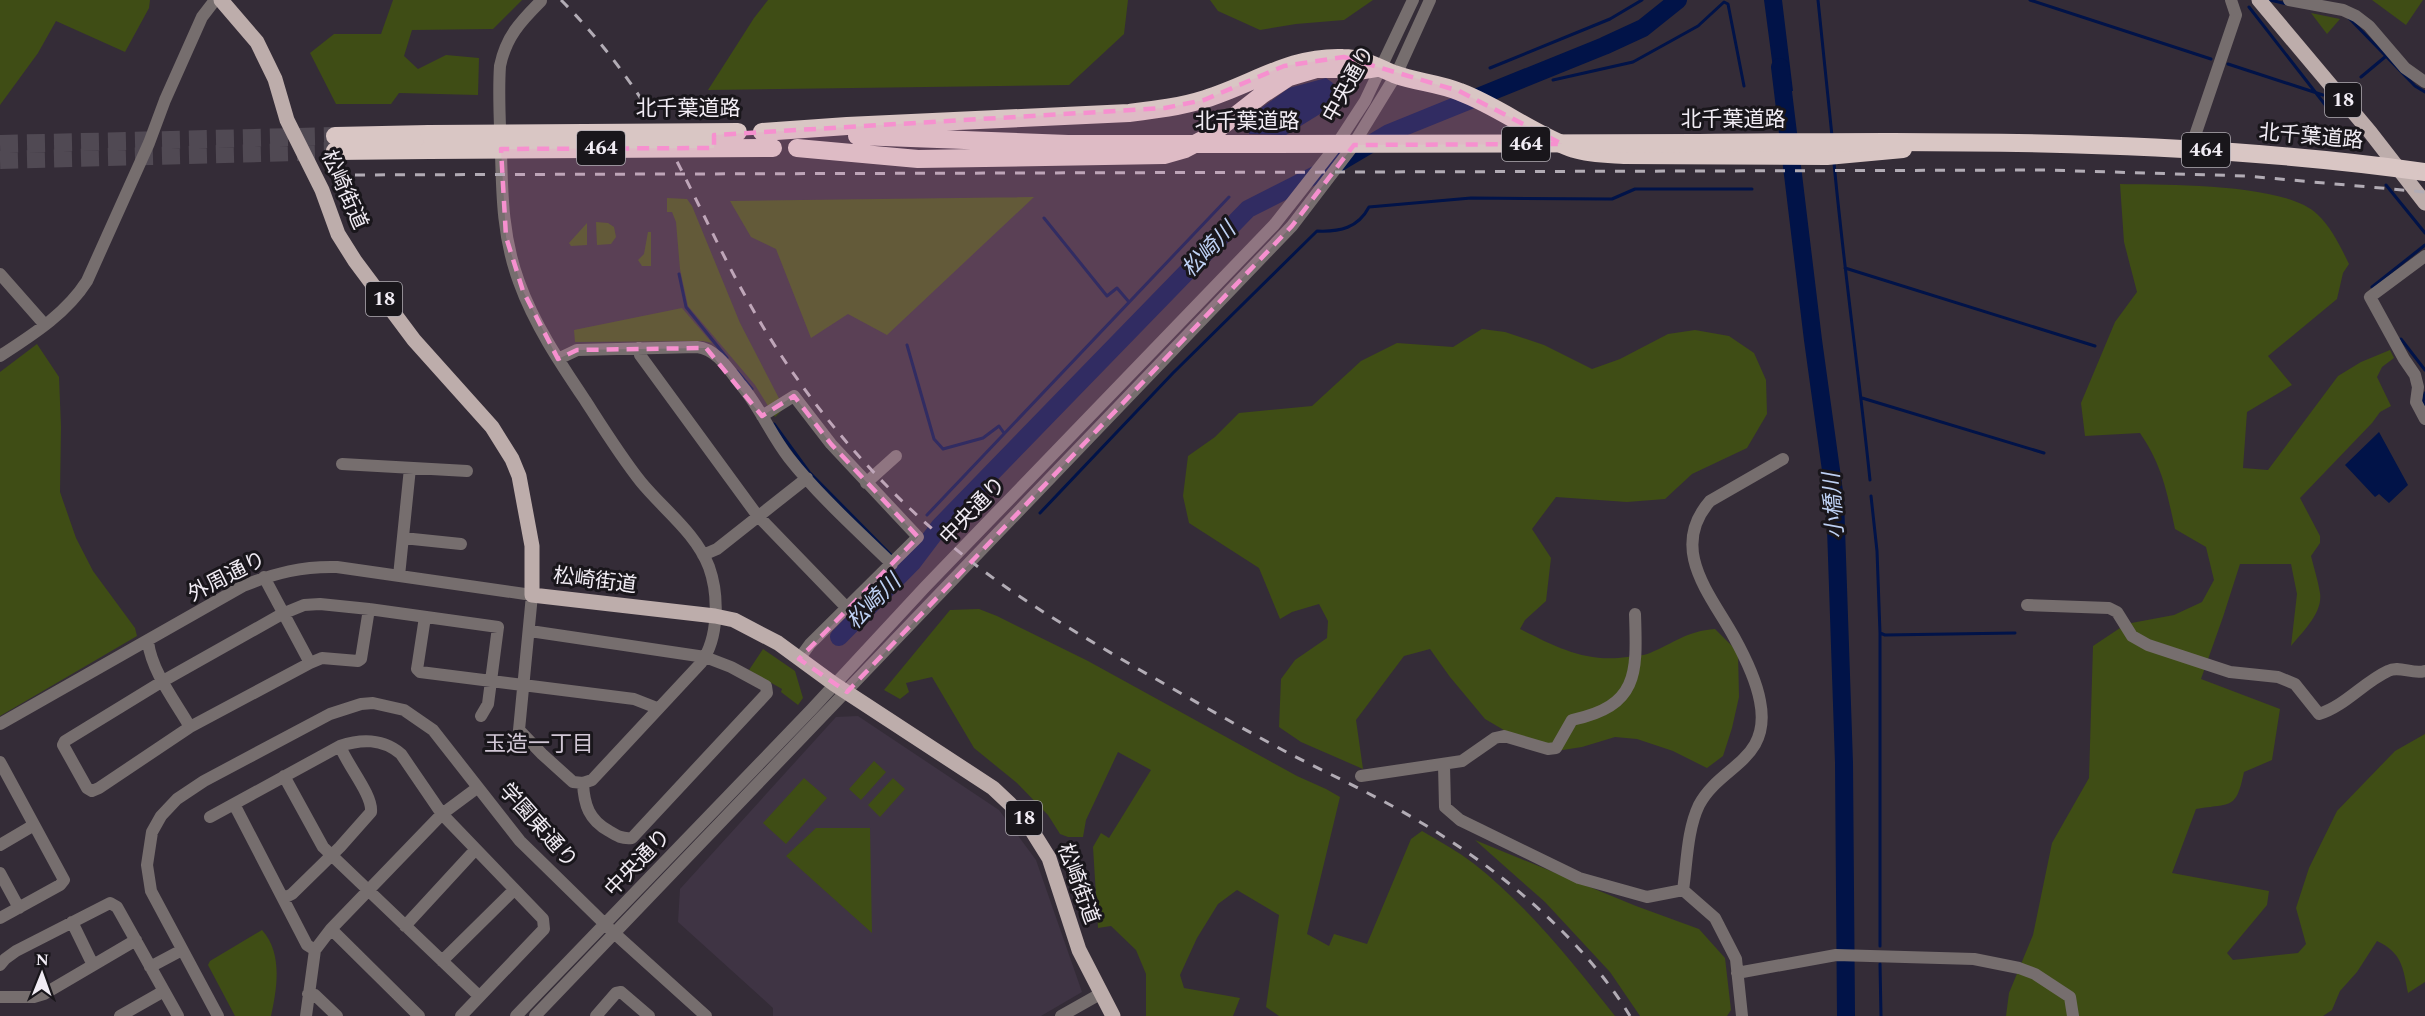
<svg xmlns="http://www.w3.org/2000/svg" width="2425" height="1016" viewBox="0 0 2425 1016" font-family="Spectral,'Noto Sans JP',serif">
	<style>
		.built { fill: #3f3444 }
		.green { fill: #3f4d15 }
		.water { fill: #011348 }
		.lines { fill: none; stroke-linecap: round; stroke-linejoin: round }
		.stream { stroke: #011348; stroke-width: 3 }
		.river { stroke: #011348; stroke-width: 18 }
		.highway-tunnel { stroke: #504953; stroke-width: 18; stroke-dasharray: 18 9; stroke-linecap: butt }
		.minor { stroke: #766e6e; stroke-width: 12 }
		.major { stroke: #bdadab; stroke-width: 15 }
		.highway { stroke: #d9c6c4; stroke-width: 18 }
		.rail { stroke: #b2acb5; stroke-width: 3; stroke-dasharray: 10 10; stroke-linecap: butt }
		.highway-bridge { stroke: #d9c6c4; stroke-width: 18 }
		.marked { fill: #f690cf; fill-opacity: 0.2; stroke: #f690cf; stroke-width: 4.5; stroke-dasharray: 12 8; stroke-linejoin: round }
		.labels { text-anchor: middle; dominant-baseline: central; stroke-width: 6; stroke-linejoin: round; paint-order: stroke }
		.shield { fill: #19161b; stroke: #b0acb3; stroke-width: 1.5 }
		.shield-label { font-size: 20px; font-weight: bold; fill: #f1ecf4 }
		.street-label { font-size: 21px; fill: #f1ecf4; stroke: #19161b }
		.water-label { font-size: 22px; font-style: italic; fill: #bed1f4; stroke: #19161b }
		.neighbourhood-label { font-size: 22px; fill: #d1c7d5; stroke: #19161b }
	</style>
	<rect width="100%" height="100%" fill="#342c37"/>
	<path class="built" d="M 858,716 L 999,810 L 1036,860 L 1082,992 L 1041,1016 L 773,1016 L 773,1008 L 678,922 L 680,889 L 836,717 Z"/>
	<path class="green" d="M 0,0 L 150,0 L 149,8 L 125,52 L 56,21 L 38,53 L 0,105 Z
		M 393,0 L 522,0 L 493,29 L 412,30 L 404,56 L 418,69 L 446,55 L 479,58 L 478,95 L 399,93 L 391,104 L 336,104 L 310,53 L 334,34 L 381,34 Z
		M 768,0 L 1128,0 L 1124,34 L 1069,85 L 708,90 L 754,18 Z
		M 1210,0 L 1373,0 L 1344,20 L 1296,24 L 1260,30 L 1218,11 Z
		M 2372,0 L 2423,0 L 2406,25 Z
		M 2311,13 L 2340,19 L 2327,34 Z
		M 2120,184 C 2166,185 2285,183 2317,214 C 2332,228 2340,246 2349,264 L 2343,273 L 2337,299 L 2268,356 L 2292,385 L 2247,412 L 2243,468 L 2268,470 L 2338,376 L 2361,362 L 2390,350 L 2394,358 L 2382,367 L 2377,377 L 2391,406 L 2380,412 L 2372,423 L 2300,498 L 2320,536 L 2320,543 L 2311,556 C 2314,568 2318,581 2320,593 C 2323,613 2302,632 2291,646 L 2297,594 L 2291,564 L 2240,564 L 2223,617 L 2201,679 L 2280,709 L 2272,760 L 2244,772 C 2236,810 2232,803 2196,809 L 2172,873 L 2269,891 L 2267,905 L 2227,953 L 2233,960 L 2298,953 L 2306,944 L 2296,908 L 2309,868 L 2337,811 L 2395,751 L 2425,734 L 2425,982 L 2408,993 C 2403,967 2402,953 2377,941 L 2357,972 L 2340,991 L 2332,1010 L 2323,1016 L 2006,1016 L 2009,993 L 2033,935 L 2052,843 L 2089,778 L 2093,646 L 2126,624 L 2174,615 L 2202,602 L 2214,580 L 2206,547 L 2175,529 C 2167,492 2162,465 2140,433 L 2085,436 L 2081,403 L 2115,322 L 2137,292 L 2124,242 Z
		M 1034,197 L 887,335 L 848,314 L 811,338 L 776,249 L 751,237 L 730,201 Z
		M 667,198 L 687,199 L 692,206 L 740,323 L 784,408 L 775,417 L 755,385 L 688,306 L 680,269 L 676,222 L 672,212 L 667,212 Z
		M 596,222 L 608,223 L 614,227 L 616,237 L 611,244 L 597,245 Z
		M 587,223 L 587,245 L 571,246 L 569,243 Z
		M 648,232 L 651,232 L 651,266 L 642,266 L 638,260 L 644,254 Z
		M 682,308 L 712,343 L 703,341 L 575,342 L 574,330 Z
		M 1482,329 L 1505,332 L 1544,345 L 1592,369 L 1620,359 L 1668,334 L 1695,330 L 1729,336 L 1754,353 L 1766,380 L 1767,414 L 1747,448 L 1692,474 L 1665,499 L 1627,502 L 1556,497 L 1532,529 L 1551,558 L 1546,601 L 1525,620 L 1520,629 C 1556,647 1586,663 1627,657 C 1634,656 1643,656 1650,653 C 1674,643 1687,631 1715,629 L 1738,652 L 1739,697 L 1732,728 L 1723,756 L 1707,768 L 1673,751 L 1637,739 L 1615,737 L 1582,747 L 1543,753 L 1485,719 L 1450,677 L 1430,649 L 1404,656 L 1356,720 L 1363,769 L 1301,742 L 1279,727 L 1281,679 L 1295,660 L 1327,638 L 1328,621 L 1319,604 L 1292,612 L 1280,619 L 1259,568 L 1189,523 L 1183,496 L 1188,456 L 1215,437 L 1239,413 L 1312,406 L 1361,361 L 1397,343 L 1453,347 Z
		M 37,344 L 59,377 L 61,427 L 60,492 L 76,538 L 93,571 L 135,628 L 137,636 L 0,716 L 0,372 Z
		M 979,609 L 997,616 L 1088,661 L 1297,776 L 1326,789 L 1340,797 L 1307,934 L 1329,946 L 1334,934 L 1367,944 L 1411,839 L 1422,831 C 1439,841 1457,851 1473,863 C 1528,906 1572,962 1615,1016 L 1279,1016 L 1266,1007 L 1279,915 L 1237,890 L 1218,904 L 1197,938 L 1180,975 L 1184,988 L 1240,998 L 1233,1016 L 1146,1016 L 1146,974 L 1136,950 L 1111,926 L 1098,928 L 1093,847 L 1101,833 L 1109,838 L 1151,770 L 1118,752 L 1086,820 L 1083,837 L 1068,837 L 1060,834 L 1048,815 L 1017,783 L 974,748 L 932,677 L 906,683 L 909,692 L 900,699 L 884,690 L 950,610 Z
		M 763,649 L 795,671 L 803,698 L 798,705 L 781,692 L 782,689 L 749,670 Z
		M 874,761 L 886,772 L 861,800 L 849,789 Z
		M 804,778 L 827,798 L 786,844 L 763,823 Z
		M 893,778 L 905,789 L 880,817 L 868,805 Z
		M 816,828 L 870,828 L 872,933 L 786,856 Z
		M 1475,840 L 1636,906 L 1699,929 L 1725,958 L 1731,1010 L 1727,1016 L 1640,1016 L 1610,972 L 1545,902 Z
		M 262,930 C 283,953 277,989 271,1016 L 235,1016 L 208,965 L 210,961 Z"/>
	<path class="water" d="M 1764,0 L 1782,0 L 1793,91 L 1776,91 Z
		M 1326,78 L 1333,83 L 1334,91 L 1320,114 L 1286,135 L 1249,134 L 1249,117 L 1289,88 Z
		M 2379,432 L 2408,485 L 2389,503 L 2379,494 L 2375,497 L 2345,465 Z"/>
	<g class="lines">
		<path class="stream" d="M 1818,0 L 1832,136
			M 2030,0 L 2211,59
			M 2270,0 L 2287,4
			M 2249,7 L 2330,111
			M 2349,18 L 2415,86 L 2425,92
			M 2228,64 L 2323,95
			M 1490,68 L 1610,19 L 1642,0
			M 2361,77 L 2385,57
			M 1553,80 L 1633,62 L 1698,26 L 1724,2 L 1728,4 L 1744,86
			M 1834,163 C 1844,269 1859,374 1870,480
			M 2386,185 L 2425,233
			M 1044,218 L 1107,296 L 1117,288 L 1129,302
			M 1845,268 L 2095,346
			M 679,274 L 686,307 L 727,358
			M 2372,287 L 2425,245
			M 2401,339 L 2425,370
			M 907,345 L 934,439 L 943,449 L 983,438 L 999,426 L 1004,433
			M 737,371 L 752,389
			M 2425,393 L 2423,402 L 2425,405
			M 1862,398 L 2044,453
			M 774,424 L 809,472 L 891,555
			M 1871,496 L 1877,551 L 1880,633 L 1885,635 L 2015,633
			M 1040,513 L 1173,373 L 1317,231 C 1340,232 1358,228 1369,207 L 1471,198 L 1612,199 L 1635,189 L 1752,189
			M 927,515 L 1229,197
			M 1880,946 L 1880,633
			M 1880,964 L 1881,1016"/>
		<path class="river" d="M 1780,67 L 1813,340 L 1835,499 L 1844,763 L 1846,1016
			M 839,637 L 912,563 L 940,526 L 1248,209 L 1335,165 L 1389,133 L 1604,46 L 1643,28 L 1678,0"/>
		<path class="highway-tunnel" d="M 0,144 L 335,136
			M 0,160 L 335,151"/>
		<path class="minor" d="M 2289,0 L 2343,10 L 2356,16 L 2369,26 L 2405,68 L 2425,82
			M 2187,159 L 2236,15 L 2231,0
			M 2425,256 L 2370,297 L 2404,359 L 2415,375 L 2418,387 L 2416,402 L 2425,419
			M 0,274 L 45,325
			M 639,348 L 640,355 L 757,515 L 847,608
			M 0,356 C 32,335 66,314 87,281 L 149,143 L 165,100 L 202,17 L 215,0
			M 558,359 L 577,350 L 697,347 C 717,349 729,370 741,385 C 760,407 771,435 789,458 C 819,496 857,530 892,564
			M 762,416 L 794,396 L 831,444 L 918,537 L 810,644 L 799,659
			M 342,464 L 467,471
			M 866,483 L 896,456
			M 403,538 L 461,544
			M 703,555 L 717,549 L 807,478
			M 399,576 L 410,468
			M 264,577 L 310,663
			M 2027,605 L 2109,608 L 2117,612 L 2132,636 L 2148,645 L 2230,672 L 2278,677 L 2295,684 L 2319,714 C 2345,706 2364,682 2388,671 C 2399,665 2413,675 2425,671
			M 369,609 L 361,659 L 358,661 L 322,658 L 310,663 L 190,727 L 99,788 L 92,791 L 87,788 L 63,745 L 65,741 L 163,681 L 282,614 L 304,605 L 320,604 L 369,609 L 498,627 L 488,704 L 481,716
			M 425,617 L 418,663 L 417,669 L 420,672 L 634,699 L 657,708
			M 530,631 L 705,657 L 731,667 L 766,686 L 767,693 L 632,838 C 622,839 617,836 609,831 C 589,820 584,805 583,783
			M 148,642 C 152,672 175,701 190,727
			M 0,724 L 243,586 C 275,573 303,566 337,567 L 532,595 L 519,730 L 542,754 L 573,782 L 583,783 L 592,780 L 701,663 C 719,638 719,595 709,567 C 696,533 664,510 641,482 C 621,457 603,428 585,400 C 560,363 534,324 519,282 C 503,239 502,197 501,152 C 500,123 498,95 500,66 C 506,37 520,22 541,1
			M 0,762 L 64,880 L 60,885 L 0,918
			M 1444,765 L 1445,807 L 1460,820 L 1579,878 L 1647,897 L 1683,890
			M 284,776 L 323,847 L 479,996
			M 1361,776 L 1462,761 L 1495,738 L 1504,736 L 1548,749 L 1556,748 L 1572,720 C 1639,706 1637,673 1635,614
			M 234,804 L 307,945 L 315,950
			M 210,817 L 340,746 C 361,739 382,738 401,754 L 442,814 L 543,919 L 544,929 L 461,1016
			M 0,845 L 34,825
			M 0,873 L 19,908
			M 1683,890 C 1687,863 1687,830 1699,805 C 1720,765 1772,761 1760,701 C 1756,679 1745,657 1734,637 C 1711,595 1668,549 1710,501 L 1783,459
			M 1683,890 L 1715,918 L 1736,959 L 1742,1016
			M 284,898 L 292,894 L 340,847 L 371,812 C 373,795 347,765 340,746
			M 72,922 L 93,965
			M 405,926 L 475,850
			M 331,929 L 419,1016
			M 442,961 L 514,890
			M 0,965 L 5,959 L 16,951 L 110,903 L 117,907 L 178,1016
			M 150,967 L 182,950
			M 1737,973 L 1836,955 L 1974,959 L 2019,968 L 2035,974 L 2070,997 L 2073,1016
			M 308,994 L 315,995 L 337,1016
			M 0,997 L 34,997 L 44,994 L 136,940
			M 120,1016 L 164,991
			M 218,1016 L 151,891 L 147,865 L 152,832 L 161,816 L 177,799 L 204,781 L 330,714 L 361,704 L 373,703 L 404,710 L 433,730 L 520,841 L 613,932 L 706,1016
			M 306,1016 L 315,950 L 331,929 L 442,814 L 477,788
			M 516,1016 L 812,709 L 925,587 L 1274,225 L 1333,150 L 1365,101 L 1413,0
			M 535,1016 L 1292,226 L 1350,150 L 1396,75 L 1430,0
			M 596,1016 L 616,993 L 621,992 L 649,1016
			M 1061,1016 L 1100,994"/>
		<path class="major" d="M 221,0 L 257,42 L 275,79 L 287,120 L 322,190 L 338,234 L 355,261 L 414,340 L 492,427 L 512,459 L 519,476 L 532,546 L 532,595 L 715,616 L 734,620 L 778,643 L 834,684 L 993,788 L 1010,804 L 1024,818 L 1049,858 L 1079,950 L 1113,1016
			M 2259,0 L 2370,132 L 2425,203"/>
		<path class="highway" d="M 762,132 L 847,126 L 1129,113 C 1154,110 1180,107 1205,99 C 1254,84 1289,56 1343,58 C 1362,58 1377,67 1394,74 C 1415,82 1439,83 1460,92 C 1500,107 1534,135 1574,149 C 1590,154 1608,154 1624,155 L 1827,156 L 1903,149
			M 335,136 L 429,134
			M 857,136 L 1068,144
			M 797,148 L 918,159 L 1164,155 L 1185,149 L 1208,137 L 1263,94 L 1289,77 L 1316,69 L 1337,69 L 1352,72 L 1376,68
			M 335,151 L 429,150"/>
		<path class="rail" d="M 561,0 C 601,40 638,89 665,139 C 694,192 718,248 748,301 C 799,392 865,472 945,540 C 1005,592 1072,630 1140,670 C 1191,699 1241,728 1292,755 C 1335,777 1379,797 1420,822 C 1498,868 1582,937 1630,1016
			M 335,175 L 2044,170 L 2246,176 L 2425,192"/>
		<path class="highway-bridge" d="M 429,134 L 738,132
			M 1068,144 C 1277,144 1487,144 1696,143 C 1939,141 2183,138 2425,172
			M 429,150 L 773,148"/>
	</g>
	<path class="marked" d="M 1344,57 L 1459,91 L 1562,144 L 1354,145 L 1292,226 L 847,692 L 799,659 L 918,537 L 831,444 L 794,396 L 762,416 L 706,348 L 577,350 L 558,359 L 523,291 L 506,237 L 501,149 L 714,148 L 714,135 L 1165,108 L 1204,100 L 1284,66 Z"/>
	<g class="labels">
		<g class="shield">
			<rect x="2325" y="83" width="36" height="34" rx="4.5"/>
			<rect x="1502" y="127" width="48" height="34" rx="4.5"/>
			<rect x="577" y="131" width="48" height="34" rx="4.5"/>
			<rect x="2182" y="133" width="48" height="34" rx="4.5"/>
			<rect x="366" y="282" width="36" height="34" rx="4.5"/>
			<rect x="1006" y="801" width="36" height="34" rx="4.5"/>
		</g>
		<g class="shield-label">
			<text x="2343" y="100">18</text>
			<text x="1526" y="144">464</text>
			<text x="601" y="148">464</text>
			<text x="2206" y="150">464</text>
			<text x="384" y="299">18</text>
			<text x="1024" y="818">18</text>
		</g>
		<g class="street-label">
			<text transform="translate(1349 84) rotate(-61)">中央通り</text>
			<text x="688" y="109">北千葉道路</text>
			<text x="1733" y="120">北千葉道路</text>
			<text x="1247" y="122">北千葉道路</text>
			<text transform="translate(2311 137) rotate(5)">北千葉道路</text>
			<text transform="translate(344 190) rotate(66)">松崎街道</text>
			<text transform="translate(973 511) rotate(-46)">中央通り</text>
			<text transform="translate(227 577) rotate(-27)">外周通り</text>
			<text transform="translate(595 581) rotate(7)">松崎街道</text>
			<text transform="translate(538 826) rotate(48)">学園東通り</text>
			<text transform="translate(638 863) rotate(-46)">中央通り</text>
			<text transform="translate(1078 884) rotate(70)">松崎街道</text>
		</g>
		<g class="water-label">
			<text transform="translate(1209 250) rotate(-46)">松崎川</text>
			<text transform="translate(1834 506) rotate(-94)">小橋川</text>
			<text transform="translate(874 602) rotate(-45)">松崎川</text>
		</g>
		<g class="neighbourhood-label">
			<text x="539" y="744">玉造一丁目</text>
		</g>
	</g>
	<g transform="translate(42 974) rotate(1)" stroke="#19161b" stroke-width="4.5" paint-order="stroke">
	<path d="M0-4.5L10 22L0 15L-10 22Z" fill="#f1ecf4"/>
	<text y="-9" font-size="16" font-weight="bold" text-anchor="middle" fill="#f1ecf4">N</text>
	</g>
</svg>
